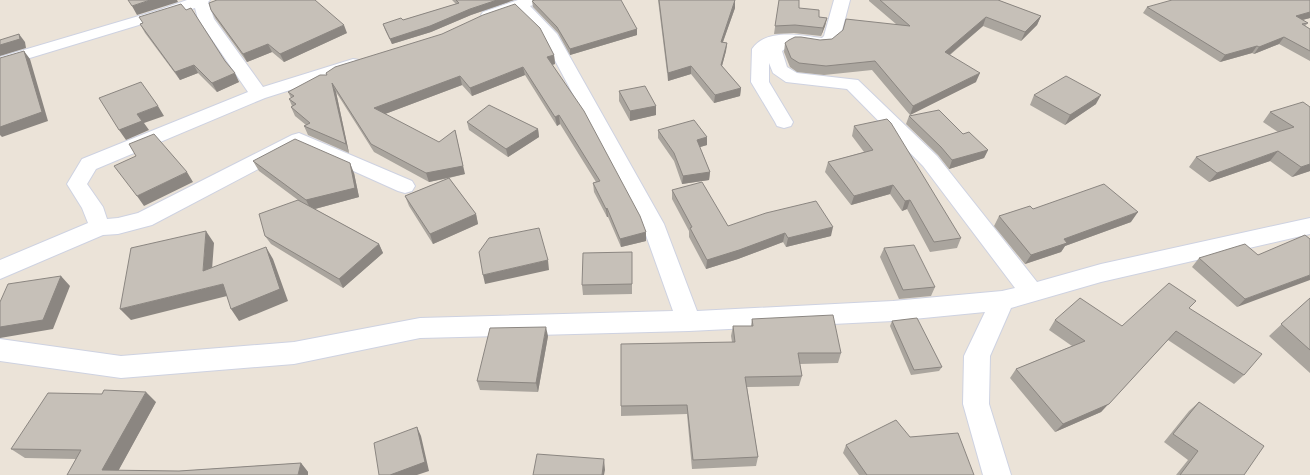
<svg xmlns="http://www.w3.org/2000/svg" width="1310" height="475" viewBox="0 0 1310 475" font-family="Arial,sans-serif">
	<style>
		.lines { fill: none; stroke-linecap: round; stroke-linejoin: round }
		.minor-casing { stroke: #ced2e1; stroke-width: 2 }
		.minor { fill: #fff; fill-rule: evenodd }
		.wall { fill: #aaa59e }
		.shaded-wall { fill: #8b8681 }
		.building { fill: #c6c0b8; stroke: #8b8681 }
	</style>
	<rect width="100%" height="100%" fill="#ebe3d8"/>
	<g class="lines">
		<defs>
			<path id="minor" d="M 187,0 L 210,0 L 208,2 L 214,19 L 263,87 L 353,59 L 359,60 L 362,64 L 359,68 L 265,98 L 96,169 L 87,184 L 103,207 L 107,219 L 118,218 L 138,213 L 292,135 L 299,133 L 412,181 L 415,186 L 412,191 L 405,193 L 398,191 L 300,147 L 152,225 L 118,234 L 103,235 L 0,279 L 0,260 L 88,223 L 82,208 L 67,184 L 82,159 L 248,92 L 198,19 L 195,8 L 0,67 L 0,57 L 159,10 Z
				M 518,0 L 542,0 L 540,3 L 530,6 L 557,34 L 664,224 L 697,311 L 893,301 L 1002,291 L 1015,288 L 923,166 L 847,89 L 786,82 L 773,73 L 769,63 L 769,82 L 793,122 L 791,126 L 784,128 L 777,126 L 775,122 L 751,82 L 752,49 C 766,28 800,35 822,38 L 824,36 L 834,0 L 850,0 L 840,38 C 828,56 810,42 793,44 C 789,45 785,49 782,51 L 787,67 L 797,73 L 858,80 L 937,156 L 1037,282 L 1101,264 L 1310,218 L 1310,234 L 1101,282 L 1011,308 L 990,356 L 989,404 L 1011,475 L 983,475 L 963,404 L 964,356 L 985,312 L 893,321 L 689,331 L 420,338 L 294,364 L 121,378 L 0,361 L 0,339 L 121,356 L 294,342 L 420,318 L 673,311 L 642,224 L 542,36 L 517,11 L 489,20 L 483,18 L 481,15 L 483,12 Z"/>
		</defs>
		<use href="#minor" class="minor-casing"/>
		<use href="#minor" class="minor"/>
	</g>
	<path class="wall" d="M 452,0 L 514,0 L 471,15 L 431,32 L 392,44 L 385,30 L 383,24 L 403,20 L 456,4 Z
		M 658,0 L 735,0 L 735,8 L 723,42 L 727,43 L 726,51 L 722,66 L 741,88 L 740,96 L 714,103 L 691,74 L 668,81 Z
		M 779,0 L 819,17 L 827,18 L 825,26 L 821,36 L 794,33 L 774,34 Z
		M 869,0 L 998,0 L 1041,16 L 1037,25 L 1021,41 L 983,26 L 950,55 L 976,82 L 910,115 L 872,70 L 824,75 L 797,72 L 790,67 L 784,52 L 785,43 L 832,39 L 896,24 L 869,1 Z
		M 1310,0 L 1310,18 L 1302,20 L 1308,23 L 1305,26 L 1310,29 L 1310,61 L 1279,44 L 1254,54 L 1252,53 L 1220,62 L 1143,13 L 1147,7 Z
		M 532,1 L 637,29 L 637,35 L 570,55 L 558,33 L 533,7 Z
		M 211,10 L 347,33 L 284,62 L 272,52 L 247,62 L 215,18 Z
		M 140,24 L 225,61 L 239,82 L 217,92 L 198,73 L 180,80 L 145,33 Z
		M 554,55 L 555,64 L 552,65 L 646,241 L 621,247 L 608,217 L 607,217 L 594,192 L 593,183 L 596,182 L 560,124 L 557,126 L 525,75 L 472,96 L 462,85 L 385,114 L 465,174 L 449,178 L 476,214 L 478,224 L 433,244 L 409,206 L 405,196 L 449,178 L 429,182 L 374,152 L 336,92 L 349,153 L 308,135 L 304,126 L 306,125 L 295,116 L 291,107 L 292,106 L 289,99 L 291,98 L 288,92 L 327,75 L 326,73 Z
		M 619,91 L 656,106 L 656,115 L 630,121 L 619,101 Z
		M 1034,95 L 1096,104 L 1065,125 L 1030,105 Z
		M 1310,107 L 1310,171 L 1292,177 L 1270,161 L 1209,182 L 1189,167 L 1196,157 L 1278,132 L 1263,122 L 1270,112 Z
		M 909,116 L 988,150 L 984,158 L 949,169 L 938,155 L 906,124 Z
		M 467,122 L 538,129 L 539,137 L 508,157 L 469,130 Z
		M 854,126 L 961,238 L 957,248 L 930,252 L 907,209 L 902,211 L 890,194 L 851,205 L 825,172 L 828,162 L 864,152 L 852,136 Z
		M 658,130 L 707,137 L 707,145 L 700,147 L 710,172 L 709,180 L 682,184 L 674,161 L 658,138 Z
		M 253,161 L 354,173 L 359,197 L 315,209 L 379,244 L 383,253 L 343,288 L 271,244 L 265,236 L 298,200 L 259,171 Z
		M 672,190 L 728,226 L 831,236 L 786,247 L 783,242 L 738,259 L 706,269 L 689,237 L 689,231 L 672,199 Z
		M 1033,209 L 1131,222 L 1065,246 L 1061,252 L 1025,264 L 994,226 L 999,216 Z
		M 1310,239 L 1237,307 L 1192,267 L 1199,258 L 1258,255 Z
		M 884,248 L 935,287 L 931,296 L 899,299 L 880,257 Z
		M 632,252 L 632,294 L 583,295 L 582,285 Z
		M 1310,298 L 1310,373 L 1269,336 Z
		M 1196,301 L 1189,308 L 1244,375 L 1234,384 L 1168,340 L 1101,412 L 1055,432 L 1010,378 L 1016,369 L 1072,346 L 1049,330 L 1055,320 L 1122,326 Z
		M 752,319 L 841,353 L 838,363 L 800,364 L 802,376 L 799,386 L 747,387 L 758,457 L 756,466 L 692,469 L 687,414 L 621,416 L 621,406 L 732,342 L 731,336 L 733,326 L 751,326 Z
		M 892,321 L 942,367 L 939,371 L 911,375 L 890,326 Z
		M 548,336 L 538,392 L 480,390 L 477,381 Z
		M 156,402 L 118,471 L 179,471 L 301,463 L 308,472 L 67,475 L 76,459 L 25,458 L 11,449 Z
		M 1199,402 L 1244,475 L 1176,475 L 1188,460 L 1164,442 L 1189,411 Z
		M 910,437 L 974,475 L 859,475 L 843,453 L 846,445 Z"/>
	<path class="shaded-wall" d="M 150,0 L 177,0 L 178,2 L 137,15 L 132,6 Z
		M 497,0 L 514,0 L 471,15 L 431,32 L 392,44 L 390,39 L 470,9 Z
		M 735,0 L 735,8 L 720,50 L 721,42 Z
		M 1310,12 L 1310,18 L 1291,23 L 1296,16 Z
		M 1041,16 L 1037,25 L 1021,41 L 1025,32 Z
		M 986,17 L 983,26 L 942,61 L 945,52 Z
		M 827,18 L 825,26 L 821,36 L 823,28 Z
		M 344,25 L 347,33 L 284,62 L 280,54 Z
		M 637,29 L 637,35 L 570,55 L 570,49 Z
		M 19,34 L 25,42 L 26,48 L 0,56 L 0,45 Z
		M 1284,37 L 1279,44 L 1254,54 L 1259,47 Z
		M 727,43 L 726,51 L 720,73 L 721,65 Z
		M 268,44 L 272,52 L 247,62 L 243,54 Z
		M 1257,46 L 1252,53 L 1220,62 L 1225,55 Z
		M 24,51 L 30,59 L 48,121 L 2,137 L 0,135 L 0,127 Z
		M 554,55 L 555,64 L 548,66 L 547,57 Z
		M 194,65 L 198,73 L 180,80 L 175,72 Z
		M 691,66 L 691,74 L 668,81 L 668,73 Z
		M 523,67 L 525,75 L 472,96 L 470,88 Z
		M 235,73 L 239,82 L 217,92 L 212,83 Z
		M 980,73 L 976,82 L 910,115 L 913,106 Z
		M 460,76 L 462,85 L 377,117 L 374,108 Z
		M 332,83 L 336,92 L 349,153 L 346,144 Z
		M 741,88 L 740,96 L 714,103 L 715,95 Z
		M 1101,95 L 1096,104 L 1065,125 L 1070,115 Z
		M 158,106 L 164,116 L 144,123 L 149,130 L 126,140 L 119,130 L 137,114 Z
		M 656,106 L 656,115 L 630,121 L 630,111 Z
		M 559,115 L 560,124 L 557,126 L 555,117 Z
		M 538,129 L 539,137 L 508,157 L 506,149 Z
		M 455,130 L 465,174 L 429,182 L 426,173 Z
		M 707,137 L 707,145 L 697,148 L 697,140 Z
		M 988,150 L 984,158 L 949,169 L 952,160 Z
		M 1278,151 L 1270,161 L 1209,182 L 1217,173 Z
		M 350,163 L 354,173 L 359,197 L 311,210 L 306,200 Z
		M 1310,164 L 1310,171 L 1292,177 L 1301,167 Z
		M 187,172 L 193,182 L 144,206 L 137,196 Z
		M 710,172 L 709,180 L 682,184 L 683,176 Z
		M 893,185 L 890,194 L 851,205 L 854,196 Z
		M 910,200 L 907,209 L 902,211 L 905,201 Z
		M 607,208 L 608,217 L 607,217 L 606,209 Z
		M 1138,212 L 1131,222 L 1065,246 L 1061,252 L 1025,264 L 1031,255 L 1064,239 Z
		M 476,214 L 478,224 L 433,244 L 430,234 Z
		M 833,227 L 831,236 L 786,247 L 788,238 Z
		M 206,231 L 214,243 L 211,283 L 203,271 Z
		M 646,232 L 646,241 L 621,247 L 620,239 Z
		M 785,233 L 783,242 L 738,259 L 706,269 L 707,260 Z
		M 379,244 L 383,253 L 343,288 L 339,279 Z
		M 266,247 L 273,259 L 288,301 L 239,321 L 231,309 Z
		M 548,260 L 549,270 L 485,284 L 483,275 Z
		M 1310,275 L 1310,280 L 1237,307 L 1245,299 Z
		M 61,276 L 70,286 L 53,329 L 0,338 L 0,327 Z
		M 223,284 L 231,295 L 131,320 L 120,309 Z
		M 546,327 L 548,336 L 538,392 L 536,383 Z
		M 1176,331 L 1101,412 L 1055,432 L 1063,424 Z
		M 146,392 L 156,402 L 116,475 L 102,470 Z
		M 417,427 L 421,436 L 429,471 L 417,475 L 390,475 Z
		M 604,459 L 605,470 L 604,475 L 602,475 Z
		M 301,463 L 308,472 L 308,475 L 298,475 Z"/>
	<path class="building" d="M 128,0 L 150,0 L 132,6 Z
		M 217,0 L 315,0 L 344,25 L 280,54 L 268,44 L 243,54 L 211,10 L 209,3 Z
		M 456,0 L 497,0 L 470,9 L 430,26 L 390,39 L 383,24 L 401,18 L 403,20 L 459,3 Z
		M 535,0 L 621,0 L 637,29 L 570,49 L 557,27 L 532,1 Z
		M 659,0 L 735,0 L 721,42 L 727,43 L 721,65 L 741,88 L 715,95 L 691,66 L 668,73 Z
		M 779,0 L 799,0 L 799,8 L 819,10 L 819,17 L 827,18 L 823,28 L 795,25 L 775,26 Z
		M 880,0 L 998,0 L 1041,16 L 1025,32 L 986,17 L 945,52 L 980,73 L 913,106 L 875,61 L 826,66 L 799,63 L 791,58 L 785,43 L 789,40 L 795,37 L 801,37 L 820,40 L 832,39 L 843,30 L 846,19 L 910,26 Z
		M 1172,0 L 1310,0 L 1310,12 L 1296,16 L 1308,23 L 1302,24 L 1310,29 L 1310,51 L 1284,37 L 1259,47 L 1257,46 L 1225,55 L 1147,7 Z
		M 181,4 L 186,10 L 191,8 L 225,61 L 235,73 L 212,83 L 194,65 L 175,72 L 140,24 L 143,23 L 139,17 Z
		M 515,4 L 540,28 L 554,55 L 547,57 L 584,111 L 640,216 L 646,232 L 620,239 L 607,208 L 606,209 L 593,183 L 600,181 L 559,115 L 555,117 L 523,67 L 470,88 L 460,76 L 374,108 L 439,142 L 455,130 L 463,166 L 426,173 L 371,144 L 332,83 L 346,144 L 304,126 L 310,123 L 291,107 L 296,104 L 289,99 L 294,96 L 288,92 L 320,75 L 327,75 L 326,73 L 335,67 L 442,34 L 483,15 Z
		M 19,34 L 20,39 L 0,45 L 0,40 Z
		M 24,51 L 42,112 L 0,127 L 0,58 Z
		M 1066,76 L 1101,95 L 1070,115 L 1034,95 Z
		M 141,82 L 158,106 L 137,114 L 142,121 L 119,130 L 99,98 Z
		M 645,86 L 656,106 L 630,111 L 619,91 Z
		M 1303,102 L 1310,107 L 1310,164 L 1301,167 L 1278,151 L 1217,173 L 1196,157 L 1294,127 L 1270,112 Z
		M 489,105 L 538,129 L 506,149 L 467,122 Z
		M 939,110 L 963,134 L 969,132 L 988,150 L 952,160 L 941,147 L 909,116 Z
		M 887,119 L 891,123 L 961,238 L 934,242 L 910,200 L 905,201 L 893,185 L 854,196 L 828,162 L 873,150 L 854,126 Z
		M 694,120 L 707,137 L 697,140 L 710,172 L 683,176 L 674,153 L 658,130 Z
		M 154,134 L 187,172 L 137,196 L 114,166 L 136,156 L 129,144 Z
		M 295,139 L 350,163 L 355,188 L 306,200 L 253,161 Z
		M 449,178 L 476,214 L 430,234 L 405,196 Z
		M 702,182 L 728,226 L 766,213 L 816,201 L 833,227 L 788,238 L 785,233 L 739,250 L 707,260 L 690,228 L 692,227 L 672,190 Z
		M 1104,184 L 1138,212 L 1064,239 L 1067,243 L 1031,255 L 999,216 L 1030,206 L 1033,209 Z
		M 298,200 L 379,244 L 339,279 L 265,236 L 259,214 Z
		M 539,228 L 548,260 L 483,275 L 479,252 L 489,238 Z
		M 206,231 L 203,271 L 266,247 L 280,289 L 231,309 L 223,284 L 120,309 L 131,248 Z
		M 1305,235 L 1310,239 L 1310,275 L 1245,299 L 1199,258 L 1245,244 L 1258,255 Z
		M 914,245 L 935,287 L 903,290 L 884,248 Z
		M 632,252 L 632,284 L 582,285 L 583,253 Z
		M 61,276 L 43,320 L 0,327 L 0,302 L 8,284 Z
		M 1169,283 L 1196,301 L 1189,308 L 1262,354 L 1244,375 L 1176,331 L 1109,404 L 1063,424 L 1016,369 L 1085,341 L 1055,320 L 1080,298 L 1122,326 Z
		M 1310,298 L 1310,350 L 1281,324 Z
		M 833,315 L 841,353 L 798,353 L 802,376 L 745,377 L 758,457 L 693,460 L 687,405 L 621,406 L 621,344 L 735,342 L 733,326 L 753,326 L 752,319 Z
		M 917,318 L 942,367 L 914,370 L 892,321 Z
		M 546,327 L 536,383 L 477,381 L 490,328 Z
		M 104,390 L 146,392 L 102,470 L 179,471 L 301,463 L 298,475 L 67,475 L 81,450 L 11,449 L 48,393 L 102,394 Z
		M 1199,402 L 1264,446 L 1244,475 L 1180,475 L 1198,451 L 1173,434 Z
		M 896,420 L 910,437 L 958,433 L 974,475 L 867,475 L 846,445 Z
		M 417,427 L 425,462 L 390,475 L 379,475 L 374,443 Z
		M 537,454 L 604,459 L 602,475 L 533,475 Z"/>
</svg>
